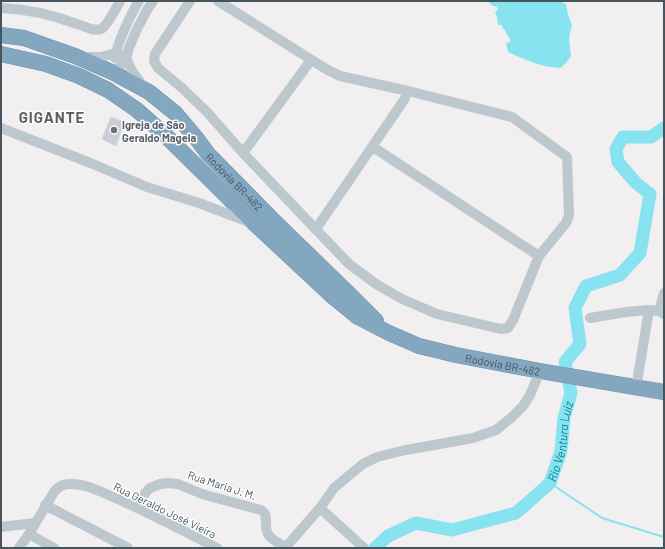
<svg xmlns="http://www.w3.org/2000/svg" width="665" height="549" viewBox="0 0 665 549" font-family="Barlow,sans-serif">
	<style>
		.water { fill: #87e3ef }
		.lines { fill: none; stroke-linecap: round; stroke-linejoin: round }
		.stream { stroke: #87e3ef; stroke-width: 2 }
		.river { stroke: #87e3ef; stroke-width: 13 }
		.building { fill: #cbced4; stroke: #d2d6db }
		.highway-casing { stroke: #7092ab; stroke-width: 16 }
		.minor { stroke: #bcc8ce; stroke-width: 10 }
		.highway { stroke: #84a7c0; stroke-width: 15 }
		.worship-dot { fill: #6b7280; stroke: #fff; stroke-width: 1.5 }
		.labels { text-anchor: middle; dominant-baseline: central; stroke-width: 3; stroke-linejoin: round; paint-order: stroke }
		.worship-label { font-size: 11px; font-weight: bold; fill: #5b616d; stroke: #fff; text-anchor: start }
		.street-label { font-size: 11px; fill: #46545d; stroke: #fff }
		.water-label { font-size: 12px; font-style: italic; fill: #09808f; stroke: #fff }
		.district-label { font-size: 15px; font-weight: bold; letter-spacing: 1px; fill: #5b6064; stroke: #fff }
	</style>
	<rect width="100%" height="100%" fill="#f1efef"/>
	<path class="water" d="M 490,1 L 547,1 C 549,1 551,2 553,2 C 561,2 559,0 566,4 L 568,14 L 572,25 L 569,38 L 571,56 L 566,63 L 560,68 C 540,67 526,60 508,52 L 506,43 L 510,42 L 510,38 L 508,37 L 505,30 L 503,29 L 502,25 L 498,25 L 497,17 L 495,13 L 498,9 L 497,7 L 491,5 L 489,2 Z"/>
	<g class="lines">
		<path class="stream" d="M 550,483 L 602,518 L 664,537"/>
		<path class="river" id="s1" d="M 375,548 L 388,536 L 416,523 L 452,530 L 516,513 L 550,483 L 561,451 L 564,418 L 571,393 L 565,362 L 580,344 L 575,308 L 586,286 L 620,275 L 640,253 L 650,194 L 636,183 L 618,162 L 616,149 L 623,137 L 651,137 L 664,128"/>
	</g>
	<path class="building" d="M 111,117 L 124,122 L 116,146 L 102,139 Z"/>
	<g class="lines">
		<defs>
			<g id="highway">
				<path id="s2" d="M 1,35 L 24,38 L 75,56 L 114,73 L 149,92 L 175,113 L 197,139 L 208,154 L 274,221 L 348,293 L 376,321"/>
				<path id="s3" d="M 1,54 L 46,64 L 79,76 L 108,90 L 137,110 L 165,135 L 255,224 L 331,295 L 358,317 L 389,333 L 419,346 L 456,355 L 540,371 L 664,392"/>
			</g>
		</defs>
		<use href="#highway" class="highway-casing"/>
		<path class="minor" d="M 190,1 L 155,54 L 154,61 L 158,68 L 181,87 L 207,112 L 243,153 L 349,264 L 376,284 L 402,299 L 437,314 L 501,329 L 508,328 L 513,320 L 539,256 L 566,223 L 569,215 L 567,157 L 512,117 L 408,91 L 340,76 L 326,69 L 218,1
			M 1,8 C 27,9 53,15 77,24 C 84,26 94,32 101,29 C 108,25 116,8 120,1
			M 83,57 L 101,57 L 116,53 L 121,55 L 126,58 L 132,71 L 143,86
			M 115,58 C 117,43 131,14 139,1
			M 114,73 L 126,58 L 129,48 L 136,31 L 147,10 L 153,1
			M 1,128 L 93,164 L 147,187 L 199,203 L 249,222
			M 373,147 L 539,256
			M 243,153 L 311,60
			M 316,229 L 404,100 L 408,91
			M 659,311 L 664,293
			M 590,318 L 626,312 L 649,310 L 659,311 L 664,314
			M 636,388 L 649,310
			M 45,505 L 128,548
			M 137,507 L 146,492 L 150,488 L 160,484 L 168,483 L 178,484 L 202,494 L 261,510 C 270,515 263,526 268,534 C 271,540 280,544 286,547
			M 320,508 L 364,548
			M 1,527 L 35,523
			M 29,534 L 54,548
			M 19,548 L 29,534 L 54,492 C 58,487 62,484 69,484 C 84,483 99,491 113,497 C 148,512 182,530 217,548
			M 285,548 L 320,508 L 334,488 L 363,464 L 377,457 L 406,450 L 473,438 L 496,430 L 511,418 L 523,406 L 530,395 L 540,371"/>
		<use href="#highway" class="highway"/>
	</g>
	<circle class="worship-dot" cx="114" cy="130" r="4"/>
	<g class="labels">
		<g class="worship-label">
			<text x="122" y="124">Igreja de São<tspan x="122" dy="13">Geraldo Magela</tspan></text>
		</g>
		<g class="street-label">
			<text stroke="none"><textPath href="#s2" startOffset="284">Rodovia BR-482</textPath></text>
			<text stroke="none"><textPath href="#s3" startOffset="605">Rodovia BR-482</textPath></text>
			<text transform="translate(222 485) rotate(18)">Rua Maria J. M.</text>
			<text transform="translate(165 510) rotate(26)">Rua Geraldo José Vieira</text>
		</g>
		<g class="water-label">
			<text stroke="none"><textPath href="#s1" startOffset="240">Rio Ventura Luiz</textPath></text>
		</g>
		<g class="district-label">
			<text x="52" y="117">GIGANTE</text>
		</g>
	</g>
	<rect width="665" height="549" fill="none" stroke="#46545d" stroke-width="4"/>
</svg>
